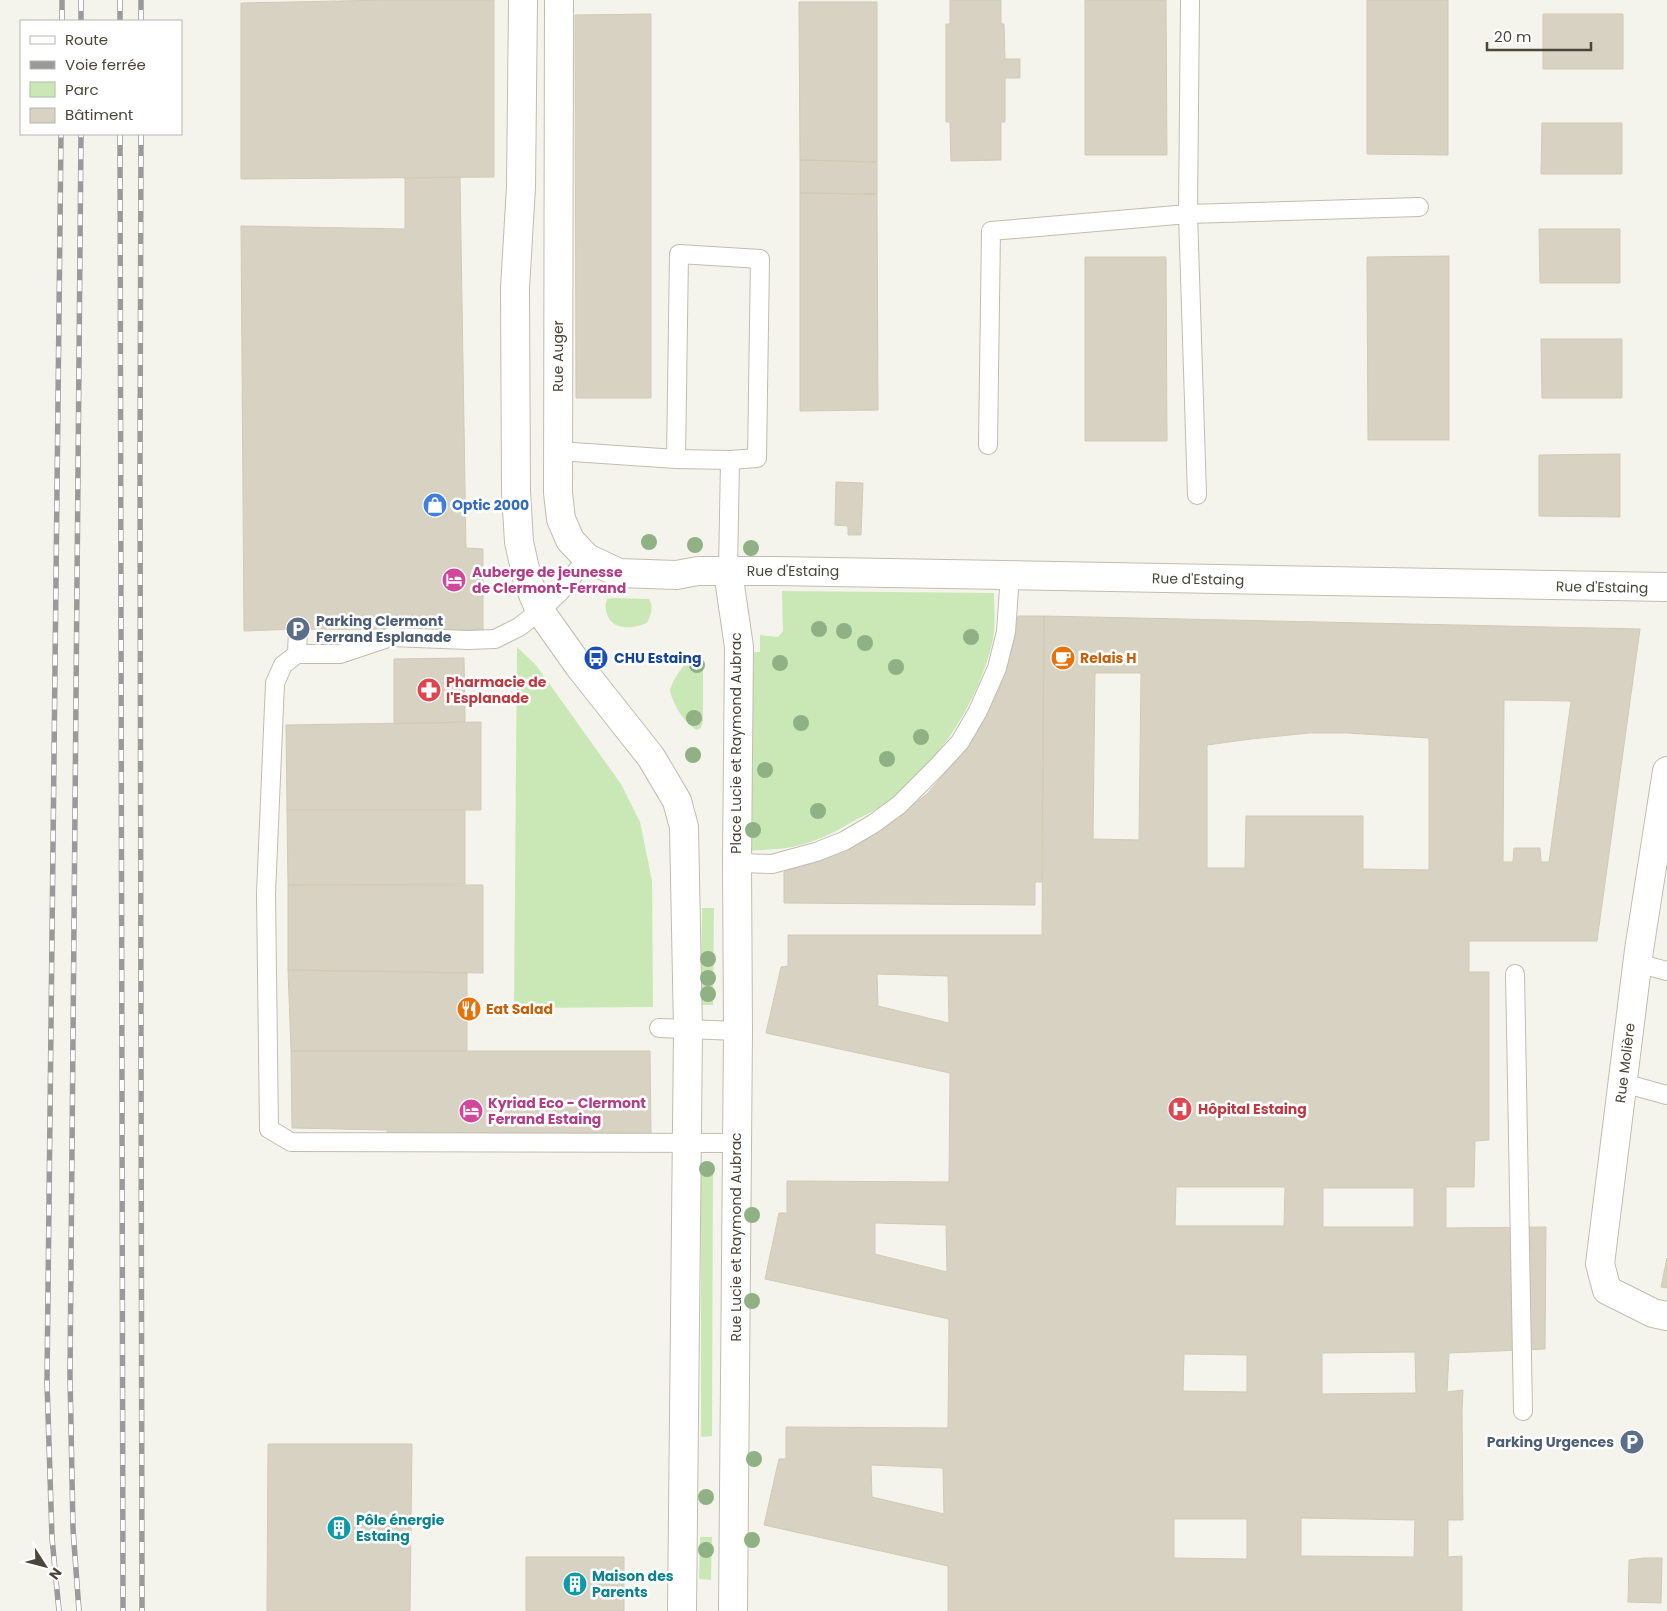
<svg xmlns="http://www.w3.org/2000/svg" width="1667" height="1611" viewBox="0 0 1667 1611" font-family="Poppins,sans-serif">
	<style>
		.green { fill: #cae8b6 }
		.building { fill: #d7d2c1; stroke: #d1cbb5; fill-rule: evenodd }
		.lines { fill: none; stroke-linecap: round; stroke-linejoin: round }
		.service-casing { stroke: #c1bdae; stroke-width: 20 }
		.minor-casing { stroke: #c1bdae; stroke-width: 30 }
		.service { stroke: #fff; stroke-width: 18 }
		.minor { stroke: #fff; stroke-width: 28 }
		.rail-casing { stroke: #9a9a9a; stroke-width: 5.5 }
		.rail { stroke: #fff; stroke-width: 4; stroke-dasharray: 11; stroke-linecap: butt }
		.tree { fill: #90b183 }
		.labels { text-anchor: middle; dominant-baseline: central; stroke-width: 5; stroke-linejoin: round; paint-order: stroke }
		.street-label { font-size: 14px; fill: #4a4639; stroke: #fff }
		.shop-label { font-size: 14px; font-weight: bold; fill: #366cbe; stroke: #fff; text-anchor: start }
		.hotel-label { font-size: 14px; font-weight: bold; fill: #b23c85; stroke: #fff; text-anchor: start }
		.service-label { font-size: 14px; font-weight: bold; fill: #4e5e75; stroke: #fff; text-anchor: start }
		.transit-label { font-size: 14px; font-weight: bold; fill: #164399; stroke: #fff; text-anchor: start }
		.food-label { font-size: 14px; font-weight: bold; fill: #c56008; stroke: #fff; text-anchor: start }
		.health-label { font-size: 14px; font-weight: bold; fill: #be3a42; stroke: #fff; text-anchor: start }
		.culture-label { font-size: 14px; font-weight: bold; fill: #0d838f; stroke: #fff; text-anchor: start }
	</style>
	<rect width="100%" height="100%" fill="#f5f4ec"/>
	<path class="green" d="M 782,591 L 994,593 C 994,608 996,624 993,639 C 980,701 936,767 885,804 C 875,811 862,816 852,822 C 834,833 812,843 792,847 C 776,850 759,850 743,851 L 746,652 L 760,652 L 760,635 L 778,637 L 783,631 Z
		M 612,598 L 649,599 C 654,607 651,615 647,623 C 640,626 628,629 619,626 C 608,623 603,609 607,599 Z
		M 517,647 L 536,665 L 621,784 L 640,822 L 652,881 L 653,1007 L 514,1008 Z
		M 694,658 L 699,658 L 703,663 L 703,721 L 701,728 L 697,730 C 685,724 672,703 670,690 C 674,677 683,664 694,658 Z
		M 702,908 L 714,908 L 713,1005 L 701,1005 Z
		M 701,1165 L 713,1165 L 712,1436 L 701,1437 Z
		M 700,1537 L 712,1537 L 711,1580 L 699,1579 Z"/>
	<path class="building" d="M 386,0 L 494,0 L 494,177 L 241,179 L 241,3 Z
		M 950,0 L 1001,0 L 1001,24 L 1004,24 L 1005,59 L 1020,59 L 1020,78 L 1005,78 L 1005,122 L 1001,122 L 1001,160 L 951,161 L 950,122 L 946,122 L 946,24 L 950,24 Z
		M 1085,0 L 1166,0 L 1167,155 L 1085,155 Z
		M 1367,0 L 1448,0 L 1448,155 L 1367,154 Z
		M 799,2 L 877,2 L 877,162 L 800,160 Z
		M 651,14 L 651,398 L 576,398 L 575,15 Z
		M 1543,14 L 1623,14 L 1623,69 L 1543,69 Z
		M 1542,123 L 1622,123 L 1622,174 L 1541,174 Z
		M 800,160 L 877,162 L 877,194 L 800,193 Z
		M 460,177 L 466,548 L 483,549 L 483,630 L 298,629 L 244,631 L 241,226 L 405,229 L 405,178 Z
		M 800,193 L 877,194 L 878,410 L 800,411 Z
		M 1539,229 L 1620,229 L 1620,283 L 1540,283 Z
		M 1449,256 L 1449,440 L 1368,440 L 1367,257 Z
		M 1085,257 L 1166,257 L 1167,441 L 1085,441 Z
		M 1541,339 L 1622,339 L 1622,398 L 1542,398 Z
		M 1620,454 L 1620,517 L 1539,516 L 1539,455 Z
		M 836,482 L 863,483 L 861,535 L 848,535 L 848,526 L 835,525 Z
		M 1018,616 L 1044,616 L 1042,882 L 1035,882 L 1035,905 L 784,903 L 784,872 L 842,850 L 866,838 L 887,825 L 927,794 L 963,752 L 981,725 L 999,690 L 1014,642 Z
		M 1044,616 L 1640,629 L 1597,941 L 1469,941 L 1469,972 L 1489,972 L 1489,1140 L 1475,1141 L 1474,1187 L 1446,1187 L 1446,1228 L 1546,1227 L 1545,1349 L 1449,1353 L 1447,1392 L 1463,1390 L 1462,1411 L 1463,1520 L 1448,1520 L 1448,1557 L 1462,1556 L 1462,1611 L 948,1611 L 948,1566 L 764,1525 L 779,1459 L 786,1459 L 786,1427 L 948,1428 L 949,1319 L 765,1279 L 779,1213 L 787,1213 L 787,1181 L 949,1182 L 950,1073 L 766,1033 L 781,967 L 788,966 L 788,935 L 1042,935 ZM 1095,673 L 1141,673 L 1139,840 L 1093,839 ZM 1504,700 L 1571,701 L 1549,862 L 1541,862 L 1540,848 L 1514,848 L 1513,862 L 1503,862 ZM 1309,733 L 1347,733 L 1429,738 L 1429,870 L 1363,869 L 1363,816 L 1246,816 L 1245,868 L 1207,868 L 1207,745 L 1251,739 ZM 877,974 L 948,976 L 949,1023 L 878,1006 ZM 1176,1187 L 1285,1187 L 1284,1226 L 1175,1226 ZM 1323,1188 L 1414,1188 L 1414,1227 L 1323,1227 ZM 875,1223 L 946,1225 L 947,1272 L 875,1254 ZM 1415,1352 L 1416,1393 L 1322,1394 L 1322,1353 ZM 1184,1354 L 1247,1355 L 1247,1392 L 1183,1391 ZM 871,1465 L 943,1468 L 944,1514 L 872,1497 ZM 1301,1518 L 1415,1520 L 1414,1557 L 1301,1556 ZM 1174,1519 L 1247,1519 L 1247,1559 L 1174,1558 Z
		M 464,658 L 465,722 L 394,724 L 394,659 Z
		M 481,722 L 481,810 L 287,810 L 286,725 Z
		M 287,810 L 465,810 L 465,884 L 288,885 Z
		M 288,885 L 483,885 L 483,973 L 288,970 Z
		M 288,970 L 467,973 L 467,1051 L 291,1051 Z
		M 291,1051 L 650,1051 L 651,1135 L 388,1139 L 387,1130 L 292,1128 Z
		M 1667,1258 L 1667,1288 L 1661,1287 Z
		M 268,1444 L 412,1444 L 410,1611 L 267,1611 Z
		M 526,1557 L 624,1557 L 624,1611 L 526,1611 Z
		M 1644,1558 L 1662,1558 L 1661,1603 L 1628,1602 L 1629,1560 Z"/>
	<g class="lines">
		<defs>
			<path id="service" d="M 1190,0 L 1188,214 L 1419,207
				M 679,254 L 760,259 L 757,458 L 730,460 L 676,459 Z
				M 988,445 L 991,231 L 1188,214 L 1197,495
				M 558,451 L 676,459
				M 587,558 L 560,592 L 540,611 L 519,627 L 495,639 L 468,640 L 391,637 L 340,654 L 297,654 L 283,665 L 275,683 L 266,894 L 269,1129 L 291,1142 L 736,1143
				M 728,572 L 730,460
				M 297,654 L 298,629
				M 737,863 L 772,864 L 816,852 L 844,841 L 873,824 L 899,805 L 936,768 L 960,742 L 978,711 L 997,668 L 1006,632 L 1010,575
				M 1637,963 L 1667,971
				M 1515,974 L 1523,1411
				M 659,1028 L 738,1031
				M 1623,1083 L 1667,1095"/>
			<path id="minor" d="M 523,0 L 521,187 L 515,288 L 516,492 L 519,542 L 528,582 L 540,611 L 579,666 L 651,757 L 677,801 L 684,827 L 688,1030 L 682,1611
				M 559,0 L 558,493 L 561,519 L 570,540 L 587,558 L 619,573 L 676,575 L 698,571 L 774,571 L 1667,587
				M 728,572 L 739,647 L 737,863 L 738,1031 L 733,1611
				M 1667,771 L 1639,950 L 1600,1264 L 1607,1290 L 1653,1313 L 1667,1316"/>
		</defs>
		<use href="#service" class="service-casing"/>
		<use href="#minor" class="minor-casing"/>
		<use href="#service" class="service"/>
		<use href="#minor" class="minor"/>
		<defs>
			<path id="rail" d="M 81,0 L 81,21
				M 120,0 L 120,21
				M 62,21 L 62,0
				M 141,21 L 141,0
				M 120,134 L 123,1611
				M 141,134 L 140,470 L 142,1611
				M 59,1611 L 52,1538 L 47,1382 L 61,134
				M 79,1611 L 73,1529 L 70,1375 L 81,134"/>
		</defs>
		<use href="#rail" class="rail-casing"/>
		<use href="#rail" class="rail"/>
	</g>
	<g class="tree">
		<circle cx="649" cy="542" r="8"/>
		<circle cx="695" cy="545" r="8"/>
		<circle cx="751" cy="548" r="8"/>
		<circle cx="819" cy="629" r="8"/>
		<circle cx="844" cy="631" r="8"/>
		<circle cx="971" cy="637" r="8"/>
		<circle cx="865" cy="643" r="8"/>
		<circle cx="780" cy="663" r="8"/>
		<circle cx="697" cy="665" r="8"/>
		<circle cx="896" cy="667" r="8"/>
		<circle cx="694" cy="718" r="8"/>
		<circle cx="801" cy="723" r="8"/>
		<circle cx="921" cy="737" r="8"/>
		<circle cx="693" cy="755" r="8"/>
		<circle cx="887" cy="759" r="8"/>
		<circle cx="765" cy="770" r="8"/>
		<circle cx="818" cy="811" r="8"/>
		<circle cx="753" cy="830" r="8"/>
		<circle cx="708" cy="959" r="8"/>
		<circle cx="708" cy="978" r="8"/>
		<circle cx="708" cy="994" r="8"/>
		<circle cx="707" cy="1169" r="8"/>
		<circle cx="752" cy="1215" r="8"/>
		<circle cx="752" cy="1301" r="8"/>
		<circle cx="754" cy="1459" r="8"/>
		<circle cx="706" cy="1497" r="8"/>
		<circle cx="752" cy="1540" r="8"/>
		<circle cx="706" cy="1550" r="8"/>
	</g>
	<defs>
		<symbol id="shop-disc" viewBox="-11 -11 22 22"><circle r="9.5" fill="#3f7fe0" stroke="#fff"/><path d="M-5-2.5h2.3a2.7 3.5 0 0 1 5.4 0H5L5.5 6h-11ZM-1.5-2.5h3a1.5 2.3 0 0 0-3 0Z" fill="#fff"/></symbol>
		<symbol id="hotel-disc" viewBox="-11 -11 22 22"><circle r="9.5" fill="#d1479c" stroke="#fff"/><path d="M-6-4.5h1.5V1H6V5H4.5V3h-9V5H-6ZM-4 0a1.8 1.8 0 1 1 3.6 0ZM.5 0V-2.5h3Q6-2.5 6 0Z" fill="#fff"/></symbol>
		<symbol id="parking-disc" viewBox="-11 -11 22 22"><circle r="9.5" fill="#5c6f8a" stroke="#fff"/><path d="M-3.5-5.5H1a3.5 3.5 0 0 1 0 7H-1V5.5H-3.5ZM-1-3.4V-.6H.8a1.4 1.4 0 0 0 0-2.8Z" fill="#fff"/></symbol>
		<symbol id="bus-disc" viewBox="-11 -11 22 22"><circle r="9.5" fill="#1a4fb4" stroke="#fff"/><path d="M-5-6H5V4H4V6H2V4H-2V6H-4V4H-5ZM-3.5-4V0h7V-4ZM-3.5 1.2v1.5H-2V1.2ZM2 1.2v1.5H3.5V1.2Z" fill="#fff"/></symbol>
		<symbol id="cafe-disc" viewBox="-11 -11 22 22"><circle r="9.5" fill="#e8710a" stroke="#fff"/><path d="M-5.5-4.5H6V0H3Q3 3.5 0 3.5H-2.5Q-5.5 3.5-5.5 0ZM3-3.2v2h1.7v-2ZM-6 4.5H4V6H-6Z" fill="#fff"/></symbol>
		<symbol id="pharmacy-disc" viewBox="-11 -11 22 22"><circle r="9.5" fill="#e0444e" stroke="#fff"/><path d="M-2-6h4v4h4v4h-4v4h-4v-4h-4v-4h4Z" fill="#fff"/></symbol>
		<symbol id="restaurant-disc" viewBox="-11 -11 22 22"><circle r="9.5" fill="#e8710a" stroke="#fff"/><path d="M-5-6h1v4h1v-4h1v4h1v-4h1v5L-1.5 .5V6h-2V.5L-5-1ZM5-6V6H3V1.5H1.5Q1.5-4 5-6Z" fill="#fff"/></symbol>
		<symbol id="hospital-disc" viewBox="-11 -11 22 22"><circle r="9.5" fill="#e0444e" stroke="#fff"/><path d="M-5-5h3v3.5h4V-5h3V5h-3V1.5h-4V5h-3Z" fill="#fff"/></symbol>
		<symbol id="building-disc" viewBox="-11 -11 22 22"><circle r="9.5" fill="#0f9aa8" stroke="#fff"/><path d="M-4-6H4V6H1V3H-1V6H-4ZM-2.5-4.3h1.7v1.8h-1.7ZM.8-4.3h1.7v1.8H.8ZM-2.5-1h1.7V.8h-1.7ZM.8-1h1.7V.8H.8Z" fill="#fff"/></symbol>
	</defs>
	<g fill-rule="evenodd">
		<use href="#shop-disc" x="421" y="491" width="28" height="28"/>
		<use href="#hotel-disc" x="440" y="566" width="28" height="28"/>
		<use href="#parking-disc" x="284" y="615" width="28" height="28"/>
		<use href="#bus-disc" x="582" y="644" width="28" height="28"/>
		<use href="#cafe-disc" x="1049" y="644" width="28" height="28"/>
		<use href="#pharmacy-disc" x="415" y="676" width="28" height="28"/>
		<use href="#restaurant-disc" x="455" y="995" width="28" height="28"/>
		<use href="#hospital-disc" x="1166" y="1095" width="28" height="28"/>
		<use href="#hotel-disc" x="457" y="1097" width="28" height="28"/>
		<use href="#parking-disc" x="1618" y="1428" width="28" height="28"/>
		<use href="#building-disc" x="325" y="1514" width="28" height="28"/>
		<use href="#building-disc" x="561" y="1570" width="28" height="28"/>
	</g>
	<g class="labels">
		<g class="street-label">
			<text transform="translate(558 356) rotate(-90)">Rue Auger</text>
			<text x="793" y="571">Rue d'Estaing</text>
			<text transform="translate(1198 579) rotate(1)">Rue d'Estaing</text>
			<text transform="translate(1602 587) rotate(1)">Rue d'Estaing</text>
			<text transform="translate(736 743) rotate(-90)">Place Lucie et Raymond Aubrac</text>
			<text transform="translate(1625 1063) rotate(-83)">Rue Molière</text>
			<text transform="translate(736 1237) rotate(-90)">Rue Lucie et Raymond Aubrac</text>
		</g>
		<g class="shop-label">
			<text x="452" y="505">Optic 2000</text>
		</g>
		<g class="hotel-label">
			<text x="472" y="572">Auberge de jeunesse<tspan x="472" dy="16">de Clermont-Ferrand</tspan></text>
			<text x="488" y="1103">Kyriad Eco - Clermont<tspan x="488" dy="16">Ferrand Estaing</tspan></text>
		</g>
		<g class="service-label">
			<text x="316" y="621">Parking Clermont<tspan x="316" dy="16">Ferrand Esplanade</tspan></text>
			<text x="1614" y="1442" text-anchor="end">Parking Urgences</text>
		</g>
		<g class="transit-label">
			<text x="614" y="658">CHU Estaing</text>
		</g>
		<g class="food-label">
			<text x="1080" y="658">Relais H</text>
			<text x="486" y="1009">Eat Salad</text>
		</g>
		<g class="health-label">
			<text x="446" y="682">Pharmacie de<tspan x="446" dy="16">l'Esplanade</tspan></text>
			<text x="1198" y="1109">Hôpital Estaing</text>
		</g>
		<g class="culture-label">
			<text x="356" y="1520">Pôle énergie<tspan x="356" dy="16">Estaing</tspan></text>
			<text x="592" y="1576">Maison des<tspan x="592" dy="16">Parents</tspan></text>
		</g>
	</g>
	<rect x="20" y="20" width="162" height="115" fill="#ffffff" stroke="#b7b5b0"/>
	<rect x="30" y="36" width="25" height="8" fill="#ffffff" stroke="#b7b5b0"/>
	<text x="65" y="45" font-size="15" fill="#4a4639">Route</text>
	<rect x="30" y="61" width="25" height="8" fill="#9a9a9a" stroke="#b7b5b0"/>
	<text x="65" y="70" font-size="15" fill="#4a4639">Voie ferrée</text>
	<rect x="30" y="82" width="25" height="15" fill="#cae8b6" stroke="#b7b5b0"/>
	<text x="65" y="95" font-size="15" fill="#4a4639">Parc</text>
	<rect x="30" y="108" width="25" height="15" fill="#d7d2c1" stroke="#b7b5b0"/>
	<text x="65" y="120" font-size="15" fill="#4a4639">Bâtiment</text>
	<g transform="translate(45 1566) rotate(126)" stroke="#ffffff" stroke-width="4" paint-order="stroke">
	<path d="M0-4L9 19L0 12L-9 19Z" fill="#4a4639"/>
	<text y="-8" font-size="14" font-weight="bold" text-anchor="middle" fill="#4a4639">N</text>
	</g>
	<path d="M1487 42v8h104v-8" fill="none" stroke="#4a4639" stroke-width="2.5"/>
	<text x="1494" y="42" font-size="15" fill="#4a4639" stroke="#ffffff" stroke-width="4" paint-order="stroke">20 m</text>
</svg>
